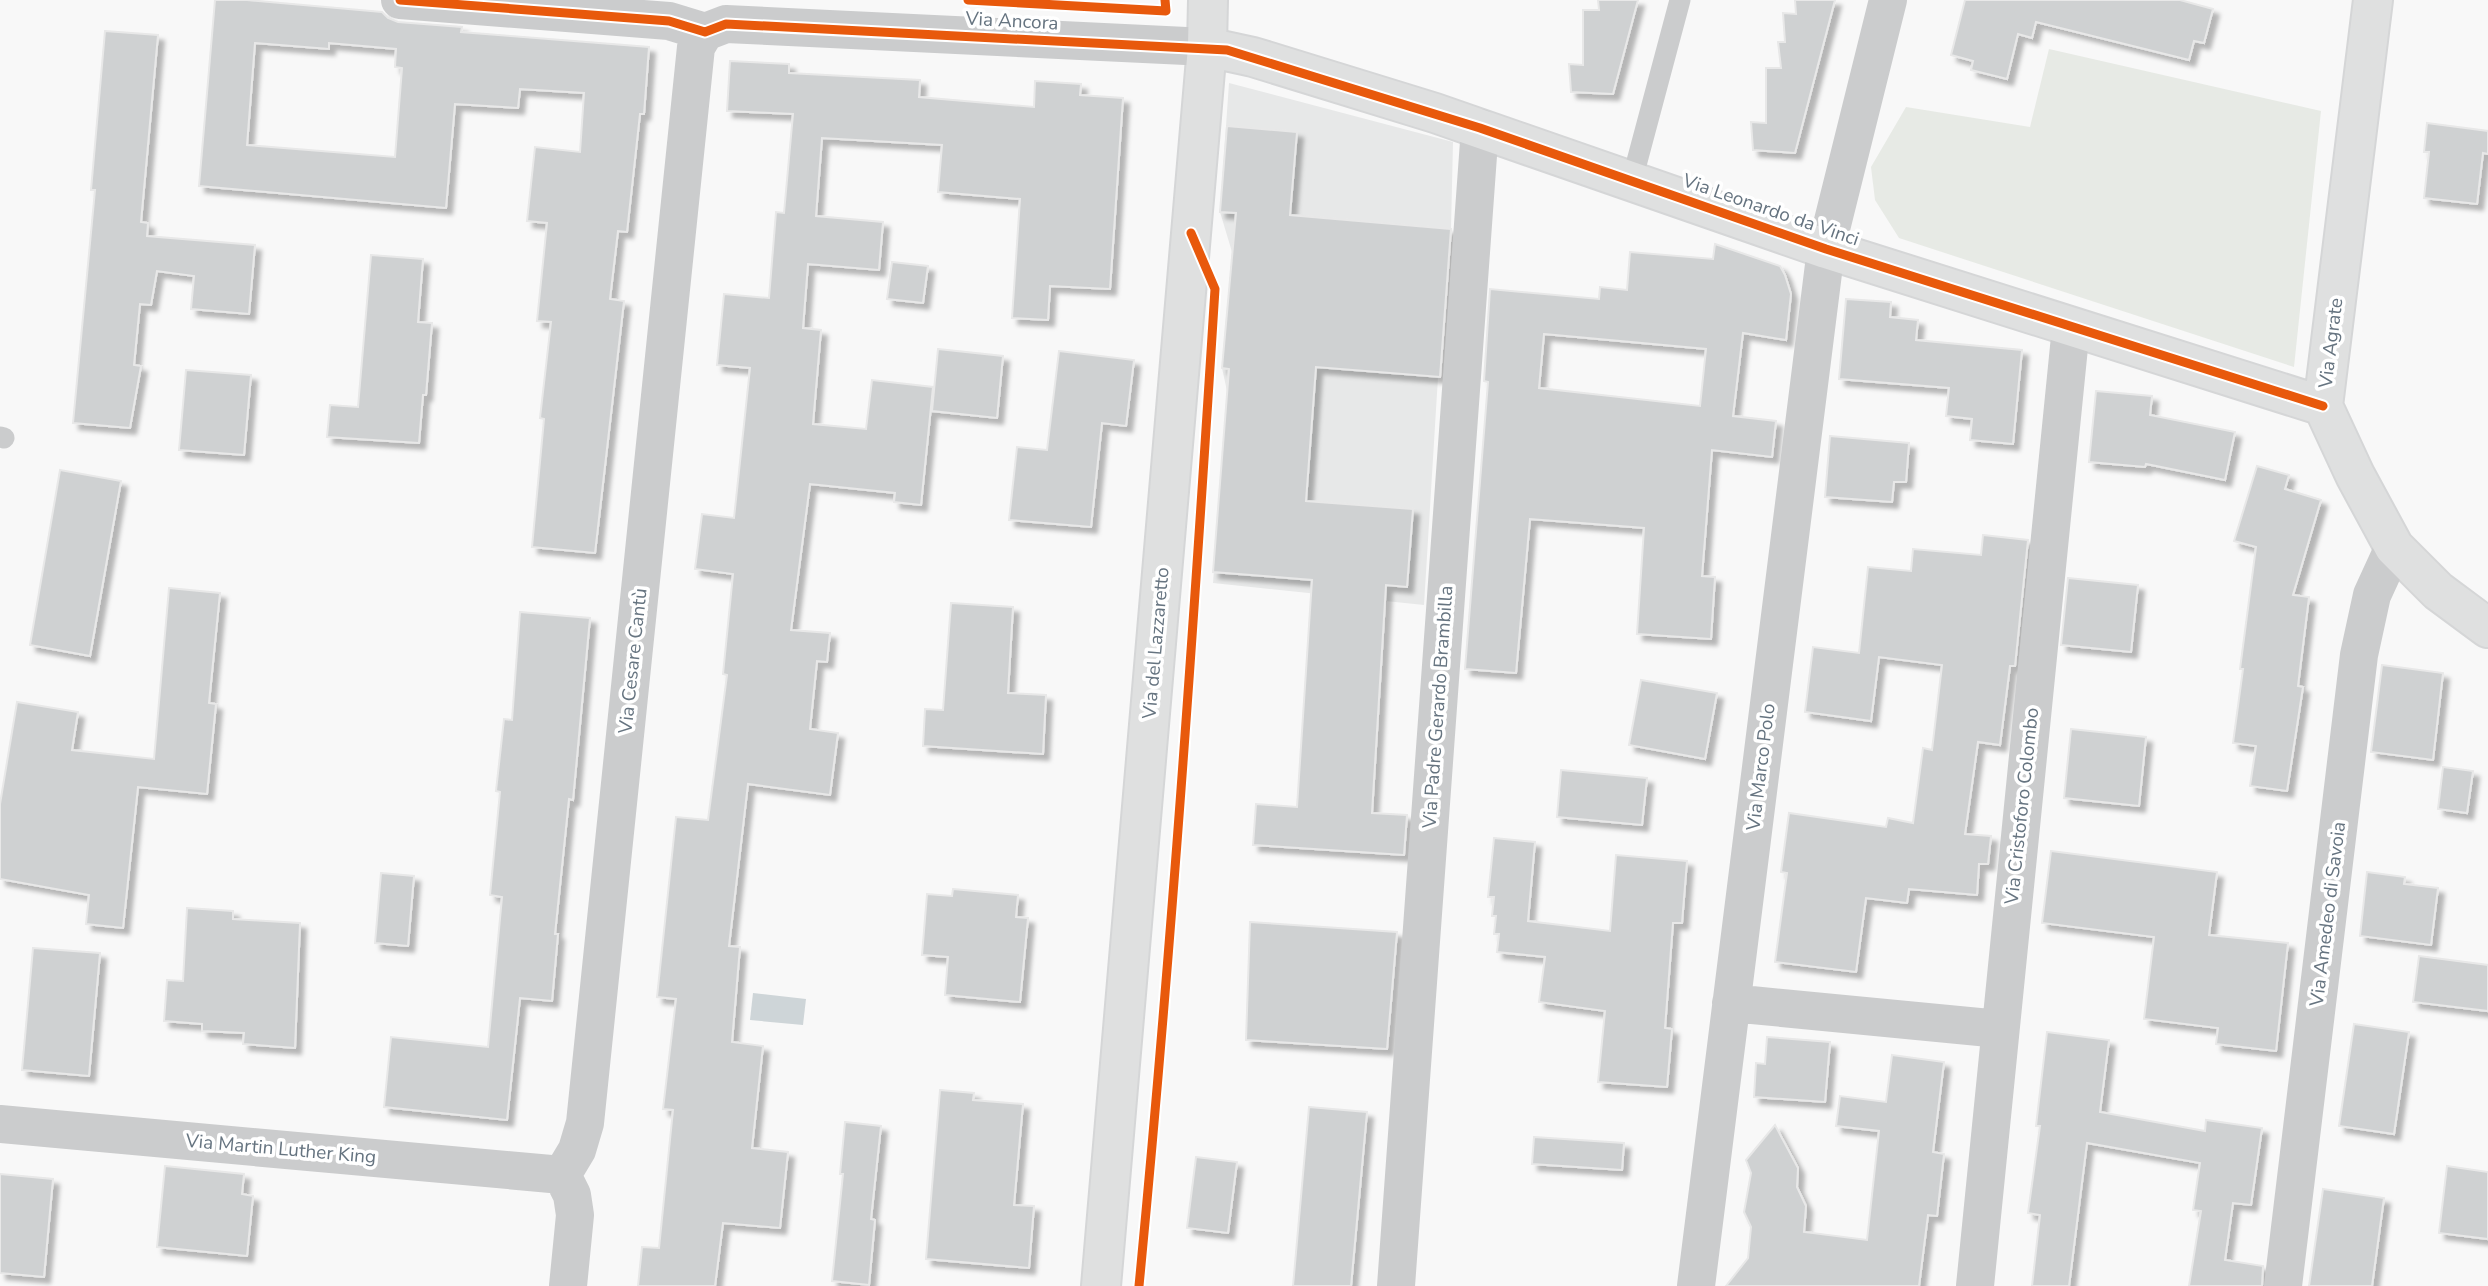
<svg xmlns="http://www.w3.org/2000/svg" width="2488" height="1286" viewBox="0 0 2488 1286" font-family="'Nunito Sans',sans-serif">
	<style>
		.built { fill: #e7e8e8 }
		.green { fill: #e7eae5 }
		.water { fill: #ced5d8 }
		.building { fill: #cfd1d2; stroke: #e8e8e8; stroke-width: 2; fill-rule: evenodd; filter: url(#shadow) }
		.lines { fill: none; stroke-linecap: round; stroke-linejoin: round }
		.secondary-casing { stroke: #d5d6d7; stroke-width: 42 }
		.lane { stroke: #cbcccd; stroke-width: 21 }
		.street { stroke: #cbcccd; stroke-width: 38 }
		.secondary { stroke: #dfe0e0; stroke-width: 38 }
		.cycleway-casing { stroke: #fff; stroke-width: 13 }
		.cycleway { stroke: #e8590c; stroke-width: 9 }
		.labels { text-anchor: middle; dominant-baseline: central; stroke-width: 7; stroke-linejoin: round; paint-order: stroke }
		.street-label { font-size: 19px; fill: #667480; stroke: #fff }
	</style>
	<defs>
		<filter id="shadow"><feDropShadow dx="6" dy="6" stdDeviation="2" flood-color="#0004"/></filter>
	</defs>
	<rect width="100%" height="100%" fill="#f8f8f8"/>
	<path class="built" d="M 1229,83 L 1453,142 L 1451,229 L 1438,377 L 1424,605 L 1213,583 L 1227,391 L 1222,368 L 1232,252 L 1220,212 Z"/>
	<path class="green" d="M 2049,49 L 2321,111 L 2294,367 L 1899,238 L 1875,200 L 1871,167 L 1906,107 L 2030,127 Z"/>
	<path class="water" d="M 753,993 L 806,999 L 803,1025 L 750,1020 Z"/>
	<path class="building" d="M 215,0 L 247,0 L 382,12 L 388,18 L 398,22 L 462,27 L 461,32 L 649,47 L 644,114 L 640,114 L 627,232 L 618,231 L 610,299 L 624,301 L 595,553 L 532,547 L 544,419 L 540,418 L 551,322 L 537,321 L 547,223 L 527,221 L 535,147 L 580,152 L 584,93 L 520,89 L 518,108 L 455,104 L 446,208 L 199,186 ZM 255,43 L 329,49 L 329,43 L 396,49 L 395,67 L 402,68 L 395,157 L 247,145 Z
		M 1598,0 L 1638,0 L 1613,94 L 1571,92 L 1569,64 L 1583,65 L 1583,10 L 1599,10 Z
		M 1795,0 L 1835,0 L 1795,153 L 1753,150 L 1751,122 L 1766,123 L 1766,68 L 1781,68 L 1778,42 L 1785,42 L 1783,13 L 1796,14 Z
		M 1965,0 L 2180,0 L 2213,9 L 2204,43 L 2194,41 L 2189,60 L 2036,22 L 2032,38 L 2018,34 L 2007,79 L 1971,70 L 1973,61 L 1951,55 Z
		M 105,31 L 158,35 L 141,222 L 148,223 L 147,236 L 255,245 L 249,314 L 191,309 L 194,276 L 157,271 L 151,305 L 140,304 L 134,365 L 141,366 L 130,428 L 73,423 L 95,190 L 91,190 Z
		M 730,61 L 789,64 L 789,73 L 920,80 L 919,97 L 1034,107 L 1035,81 L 1081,84 L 1080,95 L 1123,98 L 1110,289 L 1050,286 L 1048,320 L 1012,318 L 1020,199 L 938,192 L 942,145 L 822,138 L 816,216 L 883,222 L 879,270 L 808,264 L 803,328 L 821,330 L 813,424 L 866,429 L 872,380 L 933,387 L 921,505 L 894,502 L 895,493 L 810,484 L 791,630 L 830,633 L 827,662 L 817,661 L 810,729 L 838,733 L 830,795 L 748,784 L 729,946 L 740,947 L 732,1042 L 763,1046 L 752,1148 L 788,1152 L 780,1228 L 723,1223 L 715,1286 L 638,1286 L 642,1247 L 659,1248 L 673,1110 L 663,1109 L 676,999 L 657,997 L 676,817 L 708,820 L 727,675 L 723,674 L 733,574 L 695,569 L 702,514 L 734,518 L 750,368 L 717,365 L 724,294 L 769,298 L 776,212 L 784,213 L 793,114 L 727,111 Z
		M 2427,123 L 2488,131 L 2488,154 L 2483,153 L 2477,204 L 2424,198 L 2429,152 L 2424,152 Z
		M 1227,126 L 1297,132 L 1290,215 L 1451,229 L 1440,377 L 1316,367 L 1306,501 L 1413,509 L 1407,587 L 1386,585 L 1372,813 L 1407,815 L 1404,855 L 1253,845 L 1256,804 L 1297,807 L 1312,580 L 1213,572 L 1229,369 L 1222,368 L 1236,213 L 1220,212 Z
		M 1715,244 L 1780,266 L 1785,275 L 1791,294 L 1786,340 L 1743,333 L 1733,416 L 1776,421 L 1772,457 L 1712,450 L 1702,576 L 1715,577 L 1711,639 L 1637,634 L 1644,528 L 1530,519 L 1516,673 L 1465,669 L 1488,382 L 1484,381 L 1490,289 L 1599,299 L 1600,287 L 1627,290 L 1630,252 L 1713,259 ZM 1544,334 L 1706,349 L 1700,406 L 1539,388 Z
		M 371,255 L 423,259 L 418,322 L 432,323 L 426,395 L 423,395 L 419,443 L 327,437 L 330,405 L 358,407 Z
		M 892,262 L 928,266 L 923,303 L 887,299 Z
		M 1846,299 L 1891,302 L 1890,317 L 1918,320 L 1916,340 L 2022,350 L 2013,444 L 1970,440 L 1972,419 L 1946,416 L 1949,388 L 1839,379 Z
		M 938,349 L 1003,356 L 997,418 L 932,411 Z
		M 1059,351 L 1134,360 L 1126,426 L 1102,423 L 1091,527 L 1009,520 L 1017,447 L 1047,450 Z
		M 186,370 L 251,375 L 244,455 L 179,450 Z
		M 2096,391 L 2152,396 L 2150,415 L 2235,432 L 2225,480 L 2146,464 L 2145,467 L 2089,462 Z
		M 1830,436 L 1909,443 L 1906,482 L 1894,482 L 1892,502 L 1825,497 Z
		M 2257,466 L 2289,475 L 2285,489 L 2321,500 L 2293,595 L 2309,597 L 2298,686 L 2303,687 L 2287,791 L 2250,786 L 2256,746 L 2233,743 L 2243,669 L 2240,669 L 2256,547 L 2234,541 Z
		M 60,470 L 121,481 L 90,656 L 30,645 Z
		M 1983,535 L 2028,540 L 2015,666 L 2010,666 L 2000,745 L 1978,742 L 1965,834 L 1991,836 L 1988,864 L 1979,864 L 1977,895 L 1909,889 L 1907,903 L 1866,898 L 1856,972 L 1775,962 L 1787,873 L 1781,872 L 1789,813 L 1886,827 L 1888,818 L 1913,823 L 1923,748 L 1932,750 L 1942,665 L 1879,657 L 1871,721 L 1805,712 L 1813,647 L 1859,653 L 1868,567 L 1911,571 L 1913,549 L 1981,555 Z
		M 2068,578 L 2138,585 L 2131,652 L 2061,645 Z
		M 169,588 L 220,593 L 209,703 L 216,704 L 207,794 L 138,787 L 123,928 L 86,924 L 89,895 L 0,879 L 0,804 L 17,702 L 78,712 L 72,750 L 154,759 Z
		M 951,603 L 1013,607 L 1008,693 L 1046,695 L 1043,754 L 923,746 L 925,709 L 943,710 Z
		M 520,612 L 590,618 L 573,800 L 569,799 L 555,934 L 558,934 L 552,1001 L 520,998 L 507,1120 L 384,1107 L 391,1037 L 488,1047 L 502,897 L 490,895 L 500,792 L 496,791 L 504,719 L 512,720 Z
		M 2382,665 L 2443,673 L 2433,760 L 2371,752 Z
		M 1641,680 L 1717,693 L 1705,759 L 1629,745 Z
		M 2071,729 L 2146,737 L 2139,806 L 2064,798 Z
		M 2443,767 L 2473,771 L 2467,813 L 2438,809 Z
		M 1561,770 L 1647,778 L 1642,825 L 1557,817 Z
		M 1494,838 L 1535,842 L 1528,921 L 1610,931 L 1616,855 L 1687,861 L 1682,923 L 1673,923 L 1665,1028 L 1672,1029 L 1667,1087 L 1598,1082 L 1605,1011 L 1539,1002 L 1545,957 L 1497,952 L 1499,934 L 1494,934 L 1496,916 L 1492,916 L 1494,897 L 1488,897 Z
		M 2051,851 L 2217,872 L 2209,935 L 2288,943 L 2276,1051 L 2216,1044 L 2218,1028 L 2144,1019 L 2154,937 L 2042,923 Z
		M 2367,872 L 2405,877 L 2404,884 L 2438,888 L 2431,945 L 2360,936 Z
		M 381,873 L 414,876 L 408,946 L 375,943 Z
		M 953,889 L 1018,895 L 1016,917 L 1028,918 L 1020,1002 L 945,995 L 948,957 L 922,955 L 927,894 L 952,896 Z
		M 187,908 L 233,911 L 233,919 L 300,923 L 295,1048 L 243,1044 L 244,1033 L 202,1031 L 202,1024 L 164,1021 L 167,980 L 183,981 Z
		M 1250,922 L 1397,932 L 1387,1049 L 1246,1040 Z
		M 33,948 L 100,953 L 89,1076 L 22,1070 Z
		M 2419,956 L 2488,965 L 2488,1011 L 2413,1002 Z
		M 2354,1024 L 2409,1032 L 2394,1134 L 2339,1126 Z
		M 2047,1032 L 2109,1040 L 2100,1112 L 2205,1131 L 2206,1120 L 2262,1128 L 2251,1205 L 2233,1203 L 2225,1260 L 2263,1266 L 2262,1286 L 2189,1286 L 2201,1211 L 2193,1210 L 2200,1163 L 2087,1143 L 2069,1286 L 2032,1286 L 2040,1215 L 2028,1213 L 2040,1126 L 2036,1126 Z
		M 1767,1037 L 1830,1042 L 1825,1102 L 1754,1097 L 1756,1063 L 1765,1064 Z
		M 1892,1055 L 1944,1062 L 1933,1152 L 1944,1154 L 1937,1216 L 1928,1215 L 1919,1286 L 1726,1286 L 1748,1258 L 1751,1227 L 1744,1212 L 1751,1173 L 1746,1160 L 1775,1125 L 1798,1168 L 1797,1187 L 1806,1206 L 1804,1232 L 1867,1240 L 1879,1131 L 1836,1126 L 1840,1096 L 1886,1102 Z
		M 940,1090 L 974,1093 L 973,1100 L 1023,1104 L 1014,1205 L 1034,1206 L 1029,1268 L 926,1259 Z
		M 1309,1107 L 1367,1112 L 1351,1286 L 1293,1286 Z
		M 845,1122 L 881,1126 L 871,1219 L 875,1220 L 869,1285 L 832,1281 L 843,1174 L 840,1174 Z
		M 1534,1137 L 1624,1143 L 1622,1170 L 1532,1164 Z
		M 1196,1157 L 1237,1162 L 1228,1233 L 1187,1228 Z
		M 165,1166 L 244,1174 L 242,1194 L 253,1196 L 247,1256 L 157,1247 Z
		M 2447,1166 L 2488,1172 L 2488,1239 L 2439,1233 Z
		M 0,1174 L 53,1179 L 44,1277 L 0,1273 Z
		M 2323,1189 L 2384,1198 L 2372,1286 L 2309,1286 Z"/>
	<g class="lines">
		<defs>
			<path id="secondary" d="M 2373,0 L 2323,406 L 2355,475 L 2394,547 L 2438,591 L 2488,628
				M 1207,47 L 1253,57 L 1435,113 L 1826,249 L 2323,406
				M 1101,1286 L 1207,47 L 1208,0"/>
		</defs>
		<use href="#secondary" class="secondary-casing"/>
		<path class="lane" d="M 1632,180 L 1680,0
			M 0,437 L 4,438"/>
		<path class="street" d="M 400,0 L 669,21 L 705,32 L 726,24 L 1207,47
			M 1731,1003 L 2000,1029
			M 0,1124 L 562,1175
			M 562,1175 L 577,1150 L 585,1123 L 696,47 L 705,32
			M 562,1175 L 572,1195 L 575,1215 L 568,1286
			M 1396,1286 L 1480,128
			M 1696,1286 L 1826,249 L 1888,0
			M 1975,1286 L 2071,327
			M 2283,1286 L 2359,655 L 2372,595 L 2394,547"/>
		<use href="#secondary" class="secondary"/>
		<defs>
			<path id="cycleway" d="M 400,0 L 669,21 L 705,32 L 726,24 L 1227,50 L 1480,128 L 1826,249 L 2323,406
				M 968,0 L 1166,11 L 1165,0
				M 1139,1286 C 1171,954 1194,622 1215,289 L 1191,233"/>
		</defs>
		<use href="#cycleway" class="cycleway-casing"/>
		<use href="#cycleway" class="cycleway"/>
	</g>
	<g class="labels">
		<g class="street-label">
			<text transform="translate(1012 21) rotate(3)">Via Ancora</text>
			<text transform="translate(1771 210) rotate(19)">Via Leonardo da Vinci</text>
			<text transform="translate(2331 343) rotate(-83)">Via Agrate</text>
			<text transform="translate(1156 643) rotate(-85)">Via del Lazzaretto</text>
			<text transform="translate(633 661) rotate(-84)">Via Cesare Cantù</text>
			<text transform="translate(1438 707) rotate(-86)">Via Padre Gerardo Brambilla</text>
			<text transform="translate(1761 767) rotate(-83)">Via Marco Polo</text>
			<text transform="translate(2022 806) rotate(-84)">Via Cristoforo Colombo</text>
			<text transform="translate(2328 914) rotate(-83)">Via Amedeo di Savoia</text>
			<text transform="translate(281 1149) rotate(5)">Via Martin Luther King</text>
		</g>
	</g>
</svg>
